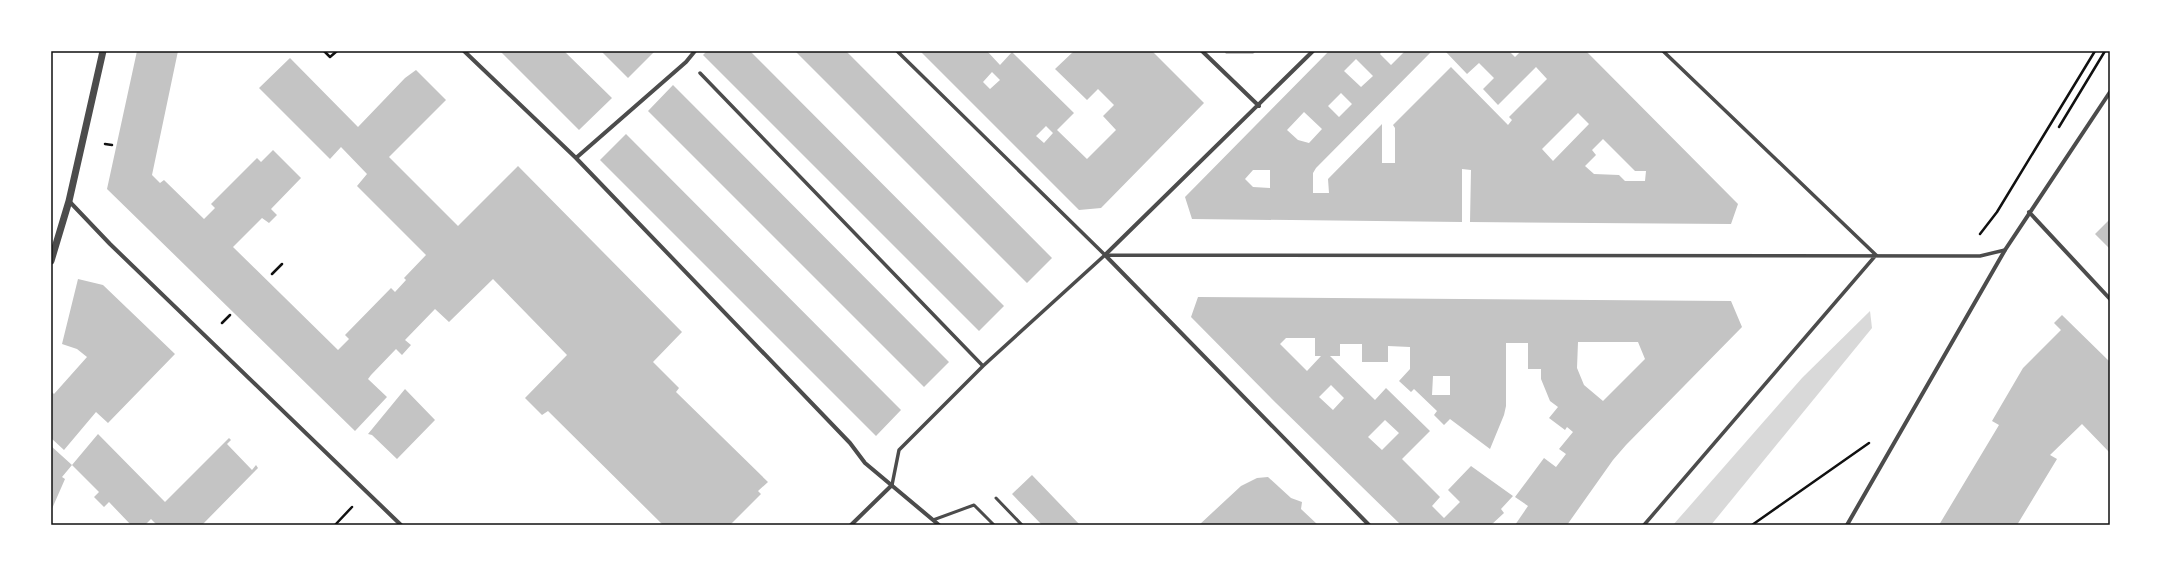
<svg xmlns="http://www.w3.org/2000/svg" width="2161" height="576" viewBox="0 0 2161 576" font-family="Commissioner,sans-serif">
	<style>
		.water { fill: #d9d9d9 }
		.building { fill: #c4c4c4; fill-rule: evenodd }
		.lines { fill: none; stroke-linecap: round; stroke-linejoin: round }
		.path { stroke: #111; stroke-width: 2.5 }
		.service { stroke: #4c4c4c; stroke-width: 3 }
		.pedestrian { stroke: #4c4c4c; stroke-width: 3.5 }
		.minor { stroke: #4c4c4c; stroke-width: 4 }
		.tertiary { stroke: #4c4c4c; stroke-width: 7 }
		.neatline { fill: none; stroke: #111; stroke-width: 1.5 }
	</style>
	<rect width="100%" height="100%" fill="#fff"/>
	<path class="water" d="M 1870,311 L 1872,328 L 1711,525 L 1673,525 L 1802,378 Z"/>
	<path class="building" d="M 137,51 L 178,51 L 152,175 L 160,183 L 164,180 L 204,219 L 215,208 L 211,204 L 257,158 L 261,162 L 273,150 L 301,178 L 271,209 L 277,215 L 269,223 L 262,218 L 233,247 L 338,350 L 349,339 L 345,335 L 391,288 L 395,292 L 406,280 L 404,278 L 426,255 L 357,186 L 367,174 L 341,147 L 330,159 L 259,88 L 290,58 L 358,127 L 405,78 L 416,70 L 446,100 L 389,157 L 458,226 L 518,166 L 682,332 L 653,362 L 679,388 L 676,392 L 768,482 L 758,491 L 761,494 L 730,525 L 663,525 L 548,411 L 542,415 L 525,398 L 567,355 L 493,279 L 449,322 L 435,309 L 405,340 L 411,345 L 402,355 L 396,349 L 371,375 L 368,379 L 387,397 L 355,431 L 107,189 Z
		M 500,51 L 564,51 L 612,98 L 579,130 Z
		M 601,51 L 655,51 L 628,78 Z
		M 707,51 L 750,51 L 1004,306 L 979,331 L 703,55 Z
		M 795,51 L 846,51 L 1052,258 L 1027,283 Z
		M 920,51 L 987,51 L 1000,65 L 1012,52 L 1074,113 L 1057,130 L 1087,159 L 1116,130 L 1103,116 L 1114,105 L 1098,89 L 1087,100 L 1055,69 L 1074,51 L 1152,51 L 1204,103 L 1101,208 L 1079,210 ZM 992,72 L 1000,80 L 990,89 L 983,82 ZM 1046,126 L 1053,133 L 1044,143 L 1036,136 Z
		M 1224,51 L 1256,51 L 1253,54 L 1226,54 Z
		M 1329,51 L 1382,51 L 1380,54 L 1391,65 L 1405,51 L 1432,51 L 1316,168 L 1313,173 L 1313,193 L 1329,193 L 1328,179 L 1382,124 L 1382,163 L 1395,163 L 1395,128 L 1393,125 L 1451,67 L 1508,125 L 1512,120 L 1509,117 L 1547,79 L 1536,67 L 1498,105 L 1483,89 L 1494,78 L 1479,63 L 1467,74 L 1445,51 L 1509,51 L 1515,57 L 1521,51 L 1586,51 L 1738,204 L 1731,224 L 1470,222 L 1471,170 L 1462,169 L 1462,222 L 1192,219 L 1185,197 ZM 1356,59 L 1373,76 L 1361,87 L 1344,71 ZM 1341,93 L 1352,104 L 1339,117 L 1328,106 ZM 1304,112 L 1322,129 L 1309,143 L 1298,140 L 1287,130 ZM 1578,113 L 1589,124 L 1553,161 L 1542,149 ZM 1603,139 L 1635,171 L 1646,171 L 1645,181 L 1625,181 L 1619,175 L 1594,174 L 1585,166 L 1596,155 L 1592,150 ZM 1253,170 L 1270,170 L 1270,188 L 1253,187 L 1245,179 Z
		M 673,85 L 949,362 L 924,387 L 648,111 Z
		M 626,134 L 901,410 L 876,436 L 600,160 Z
		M 2110,219 L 2110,249 L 2095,234 Z
		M 78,279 L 103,285 L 175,354 L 108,423 L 96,412 L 64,450 L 51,438 L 51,391 L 54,394 L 87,357 L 77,349 L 62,344 Z
		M 1198,297 L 1731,301 L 1742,327 L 1626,445 L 1613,460 L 1567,525 L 1515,525 L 1528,506 L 1515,497 L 1544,458 L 1556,467 L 1566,454 L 1559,449 L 1573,432 L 1567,427 L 1565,430 L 1549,418 L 1558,407 L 1550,401 L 1541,379 L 1541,369 L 1528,369 L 1528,343 L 1506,343 L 1506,406 L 1504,415 L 1490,449 L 1450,419 L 1444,425 L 1434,415 L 1437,411 L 1414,389 L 1411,392 L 1399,381 L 1410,369 L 1410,347 L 1388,346 L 1388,362 L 1362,362 L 1362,344 L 1340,344 L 1340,356 L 1330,356 L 1375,400 L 1386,388 L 1430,431 L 1402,459 L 1440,497 L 1432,506 L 1444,518 L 1460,502 L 1448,490 L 1471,466 L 1513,496 L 1501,509 L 1504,513 L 1491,525 L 1401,525 L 1276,403 L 1191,317 ZM 1286,338 L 1315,338 L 1315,356 L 1321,356 L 1307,371 L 1280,344 ZM 1578,342 L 1638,342 L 1645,359 L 1603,401 L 1584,385 L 1577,368 ZM 1433,376 L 1450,376 L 1450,395 L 1432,395 ZM 1331,385 L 1344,398 L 1333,410 L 1319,397 ZM 1385,420 L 1399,433 L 1382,450 L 1368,437 Z
		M 2062,315 L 2110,362 L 2110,453 L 2082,424 L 2050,455 L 2057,459 L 2017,525 L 1939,525 L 1999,425 L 1992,421 L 2023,368 L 2061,330 L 2054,323 Z
		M 405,389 L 435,420 L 397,459 L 372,435 L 368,434 Z
		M 98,434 L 165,502 L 229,438 L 231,440 L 227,444 L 252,470 L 256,465 L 258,468 L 202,525 L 157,525 L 151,519 L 145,525 L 131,525 L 109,502 L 104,507 L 94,497 L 99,492 L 72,465 Z
		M 51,446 L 72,465 L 62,477 L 65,479 L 51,511 Z
		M 1032,475 L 1080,525 L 1042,525 L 1012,494 Z
		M 1268,477 L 1291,498 L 1302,502 L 1301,509 L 1318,525 L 1199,525 L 1241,486 L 1257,478 Z"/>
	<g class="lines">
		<path class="path" d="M 324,51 L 330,57 L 337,51
			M 2059,127 L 2105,51
			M 105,144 L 112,145
			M 1980,234 L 1997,212 L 2095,51
			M 272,274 L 282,264
			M 222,323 L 230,315
			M 335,525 L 352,507
			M 1752,525 L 1869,443"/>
		<path class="service" d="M 996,498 L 1022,525
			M 933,520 L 974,505 L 994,525"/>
		<path class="pedestrian" d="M 897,51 L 1105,255
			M 700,73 L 983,366
			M 1105,255 L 1980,256 L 2005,250
			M 892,485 L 899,450 L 983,366 L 1105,255
			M 1644,525 L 1876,255 L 1663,51"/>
		<path class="minor" d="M 464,51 L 576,158 L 850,443 L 865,463 L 939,525
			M 1202,51 L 1259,106
			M 1313,51 L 1105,255 L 1369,525
			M 576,158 L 686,62 L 695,51
			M 69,201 L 110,244 L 401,525
			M 2029,212 L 2110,299
			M 851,525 L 892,485
			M 1847,525 L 2005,250 L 2110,92"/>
		<path class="tertiary" d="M 51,261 L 69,201 L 103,51"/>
	</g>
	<rect width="2161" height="576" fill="none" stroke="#ffffff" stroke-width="104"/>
	<rect x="52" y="52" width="2057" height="472" class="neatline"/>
</svg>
